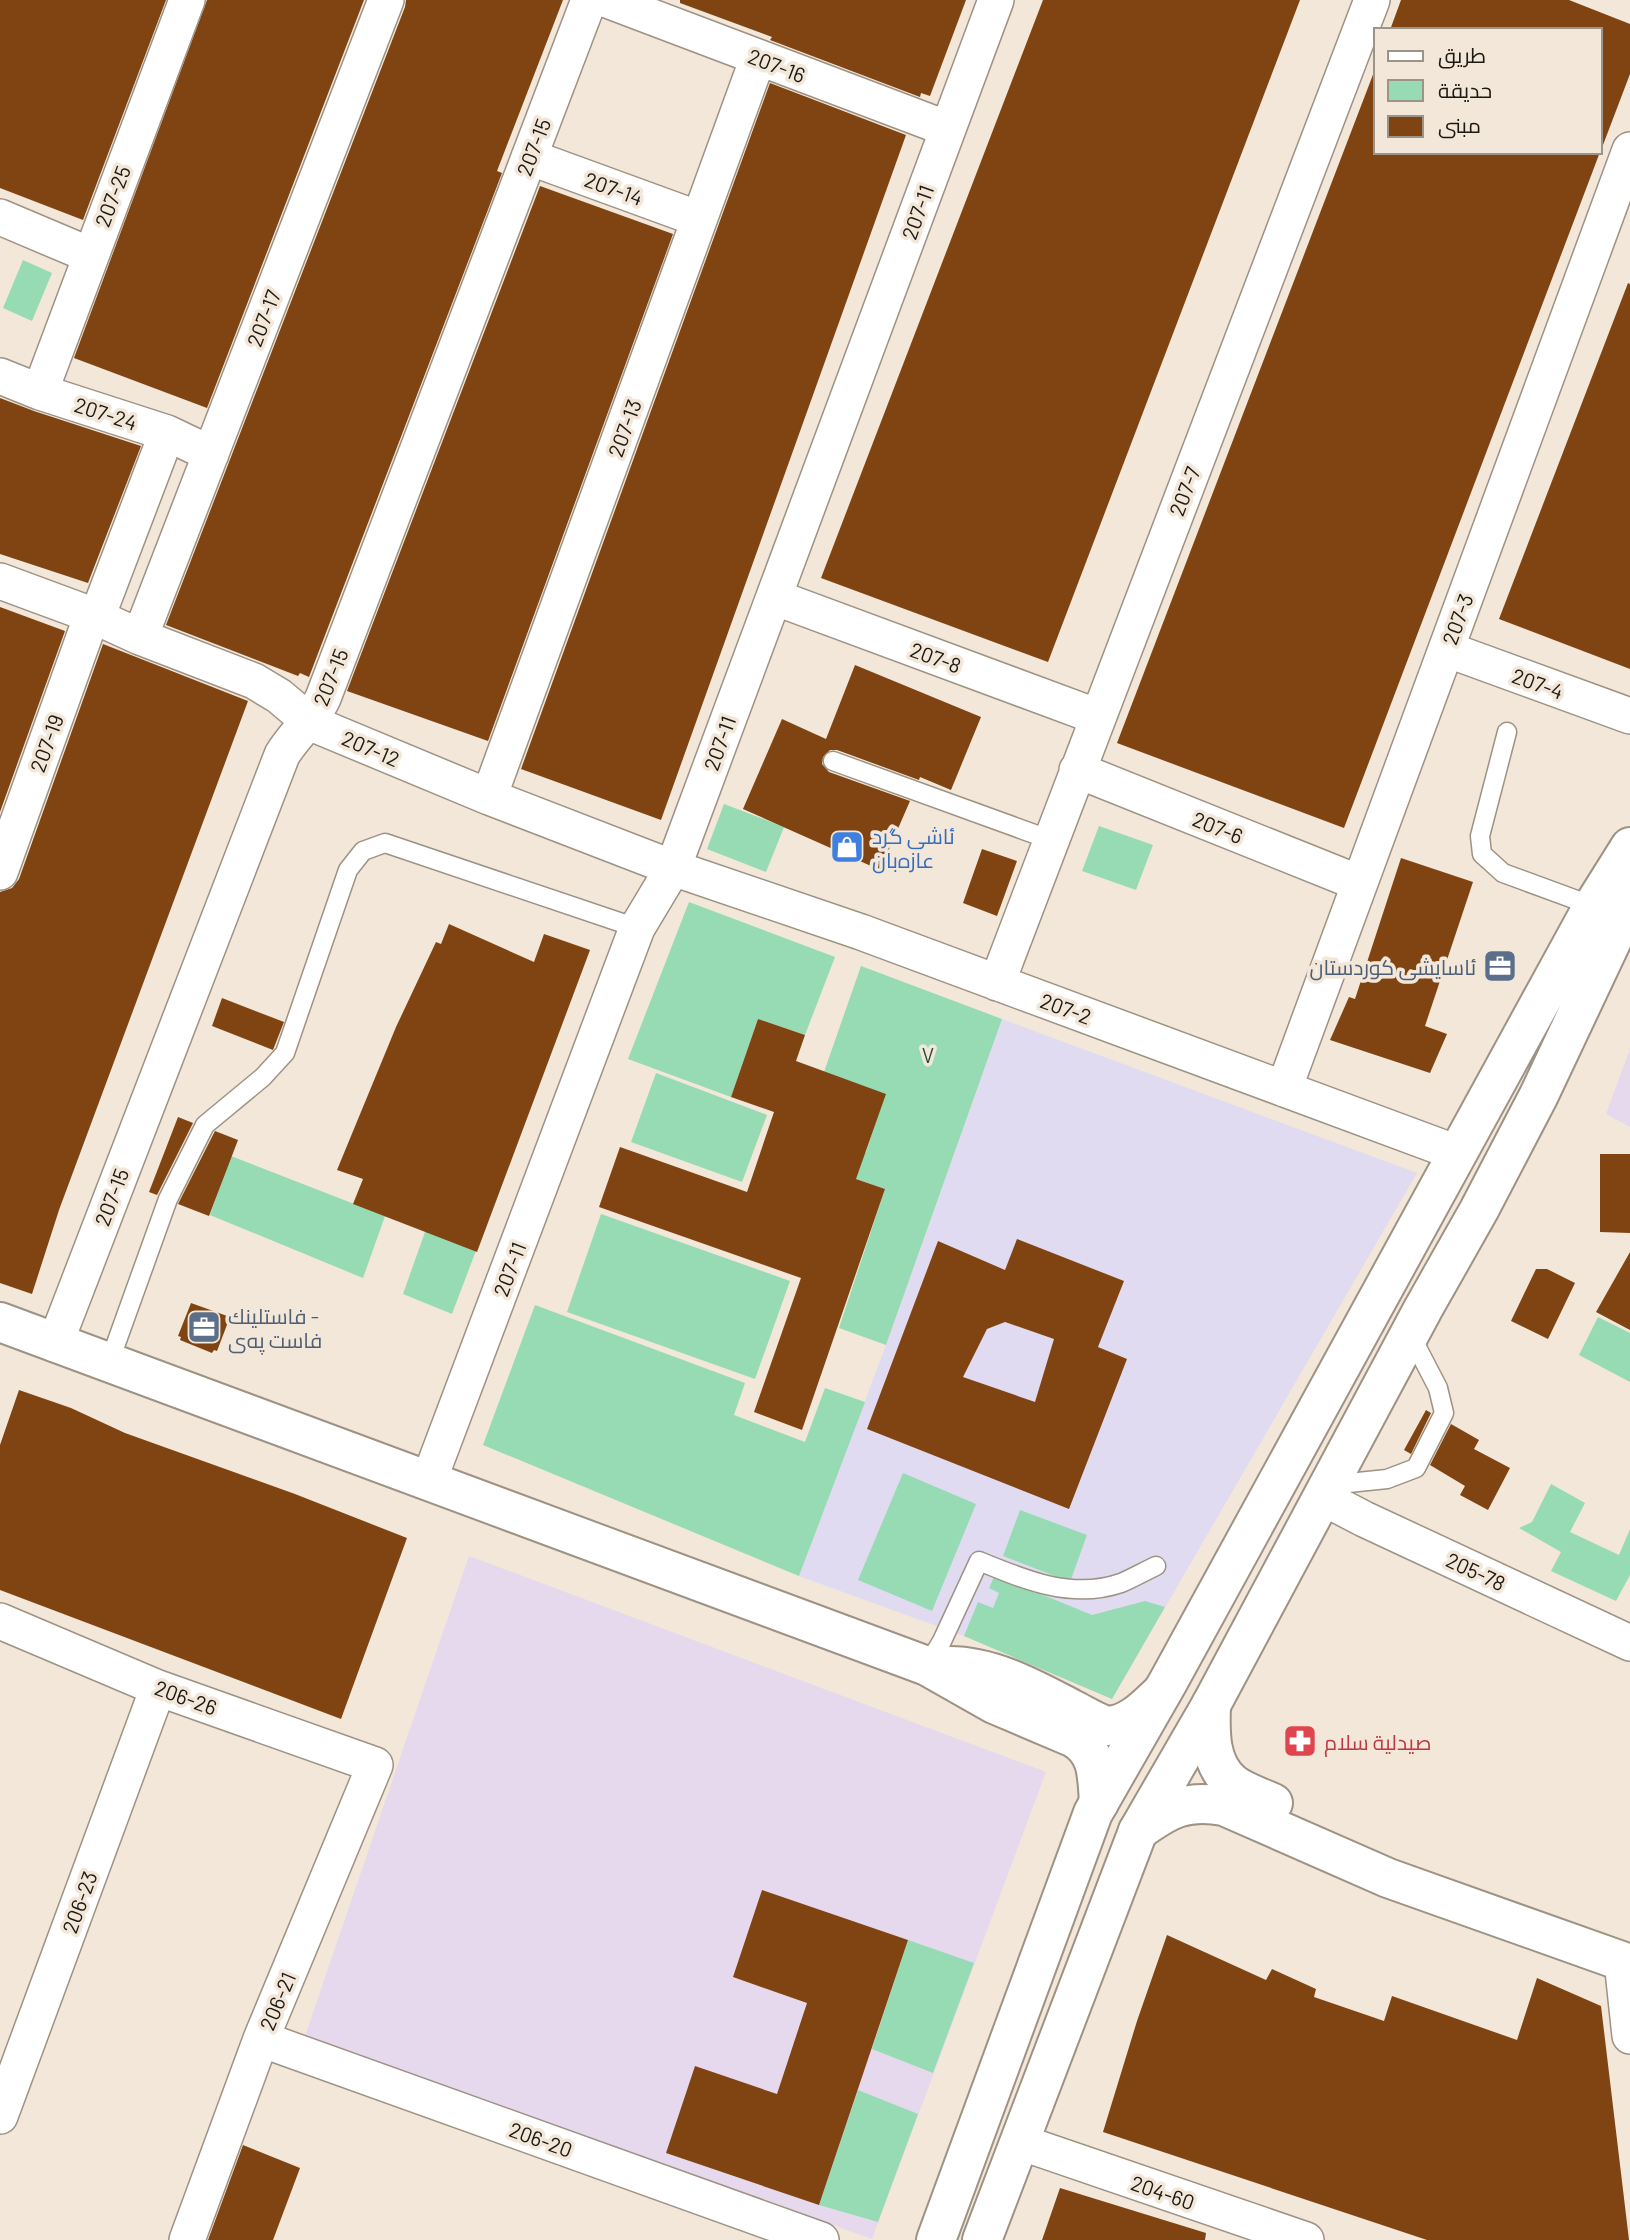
<svg xmlns="http://www.w3.org/2000/svg" width="1630" height="2240" viewBox="0 0 1630 2240" font-family="Barlow,Cairo,sans-serif">
	<style>
		.education { fill: #e7d9ed }
		.medical { fill: #e1dbf1 }
		.green { fill: #96dbb4 }
		.building { fill: #804412; fill-rule: evenodd }
		.lines { fill: none; stroke-linecap: round; stroke-linejoin: round }
		.service-casing { stroke: #9d9284; stroke-width: 21 }
		.minor-casing { stroke: #9d9284; stroke-width: 38 }
		.tertiary-casing { stroke: #9d9284; stroke-width: 42 }
		.primary-casing { stroke: #9d9284; stroke-width: 42 }
		.service { stroke: #fff; stroke-width: 18 }
		.minor { stroke: #fff; stroke-width: 35 }
		.tertiary { stroke: #fff; stroke-width: 38 }
		.primary { stroke: #fff; stroke-width: 38 }
		.labels { text-anchor: middle; dominant-baseline: central; stroke-width: 7; stroke-linejoin: round; paint-order: stroke }
		.street-label { font-size: 21px; fill: #1c1812; stroke: #f2e7d8 }
		.shop-label { font-size: 21px; fill: #366cbe; stroke: #f2e7d8; text-anchor: start }
		.service-label { font-size: 21px; fill: #4e5e75; stroke: #f2e7d8; text-anchor: end }
		.park-label { font-size: 21px; fill: #224e37; stroke: #f2e7d8 }
		.health-label { font-size: 21px; fill: #be3a42; stroke: #f2e7d8; text-anchor: start }
	</style>
	<rect width="100%" height="100%" fill="#f2e7d8"/>
	<path class="education" d="M 1630,1049 L 1630,1127 L 1606,1114 Z
		M 469,1556 L 1046,1772 L 872,2239 L 305,2036 Z"/>
	<path class="medical" d="M 1002,1019 L 1417,1173 L 1112,1699 L 964,1636 L 799,1576 L 886,1345 Z"/>
	<path class="green" d="M 23,260 L 52,273 L 32,321 L 3,308 Z
		M 724,804 L 784,827 L 766,872 L 707,849 Z
		M 1099,826 L 1153,845 L 1136,890 L 1082,871 Z
		M 689,902 L 835,957 L 805,1035 L 758,1019 L 731,1097 L 628,1059 Z
		M 861,966 L 1002,1019 L 886,1345 L 839,1328 L 885,1189 L 785,1154 L 866,1152 L 885,1094 L 824,1072 Z
		M 550,1055 L 452,1314 L 403,1294 L 425,1232 Z
		M 656,1073 L 767,1115 L 742,1182 L 631,1142 Z
		M 231,1156 L 385,1216 L 363,1278 L 210,1215 Z
		M 601,1214 L 790,1281 L 755,1379 L 567,1312 Z
		M 535,1305 L 745,1383 L 734,1415 L 805,1442 L 825,1388 L 865,1402 L 799,1576 L 483,1445 Z
		M 1598,1317 L 1630,1333 L 1630,1382 L 1579,1355 Z
		M 903,1473 L 976,1504 L 932,1611 L 858,1580 Z
		M 1551,1484 L 1585,1503 L 1570,1532 L 1619,1555 L 1630,1529 L 1630,1575 L 1616,1601 L 1551,1571 L 1561,1552 L 1519,1528 L 1532,1522 Z
		M 1020,1510 L 1087,1535 L 1070,1582 L 1003,1556 Z
		M 995,1575 L 1092,1615 L 1145,1601 L 1165,1607 L 1112,1699 L 964,1636 L 978,1602 L 993,1608 L 999,1593 L 989,1588 Z
		M 908,1940 L 974,1963 L 933,2073 L 872,2049 Z
		M 858,2090 L 918,2114 L 878,2222 L 819,2205 Z"/>
	<path class="building" d="M 0,0 L 166,0 L 83,220 L 0,188 Z
		M 207,0 L 364,0 L 207,408 L 74,358 Z
		M 406,0 L 563,0 L 497,171 L 502,173 L 309,677 L 300,673 L 298,676 L 166,625 L 405,7 Z
		M 680,0 L 966,0 L 930,96 L 921,93 L 920,97 L 770,40 L 772,37 L 680,3 Z
		M 1043,0 L 1300,0 L 1048,662 L 821,578 Z
		M 1401,0 L 1569,0 L 1630,24 L 1630,74 L 1603,145 L 1600,145 L 1600,30 L 1390,30 Z
		M 1374,72 L 1376,73 L 1376,152 L 1600,152 L 1344,828 L 1117,743 Z
		M 770,83 L 906,135 L 661,820 L 521,769 Z
		M 540,186 L 673,234 L 488,741 L 347,691 Z
		M 1628,283 L 1630,284 L 1630,669 L 1499,619 Z
		M 0,398 L 34,411 L 141,446 L 88,583 L 0,554 Z
		M 0,607 L 65,631 L 0,812 Z
		M 103,644 L 248,701 L 59,1210 L 32,1294 L 0,1283 L 0,892 L 12,888 L 19,879 Z
		M 855,665 L 981,717 L 951,790 L 920,777 L 919,780 L 837,750 L 830,750 L 823,757 L 822,764 L 829,772 L 910,801 L 880,870 L 743,809 L 782,719 L 826,739 Z
		M 982,849 L 1017,861 L 997,916 L 963,903 Z
		M 1401,858 L 1473,882 L 1425,1026 L 1447,1034 L 1430,1073 L 1330,1040 L 1349,997 L 1355,999 Z
		M 449,924 L 534,962 L 544,934 L 590,950 L 477,1252 L 353,1204 L 363,1179 L 337,1170 L 396,1027 L 436,942 L 441,944 Z
		M 222,998 L 284,1022 L 273,1050 L 212,1026 Z
		M 758,1019 L 805,1035 L 796,1061 L 886,1094 L 856,1179 L 885,1189 L 802,1430 L 754,1412 L 801,1278 L 599,1207 L 620,1147 L 747,1192 L 774,1112 L 731,1097 Z
		M 178,1117 L 193,1123 L 157,1195 L 149,1192 Z
		M 215,1131 L 238,1140 L 209,1216 L 178,1204 Z
		M 1600,1154 L 1630,1154 L 1630,1233 L 1600,1232 Z
		M 1017,1239 L 1124,1281 L 1098,1347 L 1127,1359 L 1069,1509 L 867,1429 L 938,1241 L 1005,1270 ZM 1005,1322 L 1054,1339 L 1035,1402 L 963,1377 L 987,1329 Z
		M 1630,1252 L 1630,1330 L 1596,1312 Z
		M 1536,1269 L 1547,1269 L 1575,1283 L 1548,1339 L 1511,1321 Z
		M 191,1303 L 230,1317 L 217,1351 L 214,1350 L 212,1353 L 180,1340 L 181,1337 L 178,1336 Z
		M 19,1390 L 71,1408 L 125,1433 L 295,1494 L 407,1538 L 341,1719 L 0,1590 L 0,1445 Z
		M 1426,1410 L 1431,1413 L 1411,1454 L 1404,1450 Z
		M 1451,1424 L 1479,1440 L 1474,1449 L 1510,1468 L 1488,1510 L 1460,1495 L 1465,1486 L 1430,1465 Z
		M 762,1890 L 908,1940 L 819,2205 L 666,2153 L 695,2066 L 777,2094 L 807,2003 L 733,1977 Z
		M 1167,1935 L 1266,1980 L 1272,1969 L 1316,1989 L 1314,1997 L 1384,2021 L 1392,1996 L 1517,2040 L 1537,1978 L 1601,2006 L 1629,2240 L 1427,2240 L 1103,2132 L 1137,2021 Z
		M 243,2145 L 300,2168 L 273,2240 L 208,2240 Z
		M 1060,2188 L 1206,2233 L 1205,2240 L 1042,2240 Z"/>
	<g class="lines">
		<defs>
			<path id="service" d="M 1507,732 L 1480,836 L 1482,854 L 1503,873 L 1593,906
				M 833,761 L 1051,840
				M 109,1363 L 168,1199 L 205,1125 L 263,1077 L 285,1053 L 348,870 L 363,851 L 385,843 L 637,928
				M 1329,1485 L 1387,1479 L 1416,1468 L 1444,1413 L 1438,1388 L 1410,1334
				M 927,1666 L 942,1641 L 979,1561 C 1025,1580 1072,1600 1121,1583 C 1133,1578 1145,1571 1156,1566"/>
			<path id="minor" d="M 607,0 L 948,129
				M 529,157 L 699,219
				M 0,217 L 90,255
				M 0,376 L 40,392 L 167,433 L 211,454
				M 40,392 L 187,0
				M 0,581 L 92,615 L 140,637 L 254,681 L 279,696 L 311,723 L 489,797 L 673,868 L 861,932 L 1457,1153
				M 774,597 L 1098,717
				M 97,617 L 167,433
				M 140,637 L 386,0
				M 1446,649 L 1630,716
				M 1077,770 L 1359,883
				M 489,797 L 758,58
				M 0,872 L 92,615
				M 997,983 L 1372,0
				M 1284,1089 L 1630,150
				M 55,1344 L 282,755 C 294,735 313,720 323,698 L 589,0
				M 429,1480 L 637,928 L 673,868 L 996,0
				M 1322,1497 L 1364,1519 L 1630,1643
				M 0,1621 L 158,1688 L 375,1765 L 261,2039 L 187,2240
				M 1622,1961 L 1630,2036
				M 261,2039 L 821,2240
				M 0,2116 L 158,1688
				M 1020,2142 L 1306,2240"/>
			<path id="tertiary" d="M 0,1322 L 927,1666 L 994,1704 L 1074,1738 C 1099,1753 1097,1777 1099,1803
				M 947,1666 C 991,1665 1034,1689 1072,1709 C 1084,1715 1095,1722 1107,1726 C 1130,1725 1146,1707 1162,1692
				M 1211,1705 C 1210,1732 1209,1764 1232,1783 C 1243,1792 1260,1797 1273,1803
				M 1138,1831 C 1168,1809 1186,1799 1224,1806 L 1388,1878 L 1630,1964"/>
			<path id="primary" d="M 936,2240 L 1093,1813 L 1168,1682 L 1593,906 L 1630,847
				M 982,2240 L 1138,1831 L 1211,1705 L 1423,1309 L 1479,1210 L 1539,1095 L 1630,902"/>
		</defs>
		<use href="#service" class="service-casing"/>
		<use href="#minor" class="minor-casing"/>
		<use href="#tertiary" class="tertiary-casing"/>
		<use href="#primary" class="primary-casing"/>
		<use href="#service" class="service"/>
		<use href="#minor" class="minor"/>
		<use href="#tertiary" class="tertiary"/>
		<use href="#primary" class="primary"/>
	</g>
	<defs>
		<symbol id="shop-square" viewBox="-11 -11 22 22"><rect x="-9" y="-9" width="18" height="18" rx="4" fill="#3f7fe0" stroke="#f2e7d8"/><path d="M-5-2.5h2.3a2.7 3.5 0 0 1 5.4 0H5L5.5 6h-11ZM-1.5-2.5h3a1.5 2.3 0 0 0-3 0Z" fill="#fff"/></symbol>
		<symbol id="office-square" viewBox="-11 -11 22 22"><rect x="-9" y="-9" width="18" height="18" rx="4" fill="#5c6f8a" stroke="#f2e7d8"/><path d="M-6-3h4V-5.5h4V-3h4V5H-6ZM-1-4.5V-3h2v-1.5ZM-6 0V1H6V0Z" fill="#fff"/></symbol>
		<symbol id="pharmacy-square" viewBox="-11 -11 22 22"><rect x="-9" y="-9" width="18" height="18" rx="4" fill="#e0444e" stroke="#f2e7d8"/><path d="M-2-6h4v4h4v4h-4v4h-4v-4h-4v-4h4Z" fill="#fff"/></symbol>
	</defs>
	<g fill-rule="evenodd">
		<use href="#shop-square" x="828" y="828" width="38" height="38"/>
		<use href="#office-square" x="1481" y="947" width="38" height="38"/>
		<use href="#office-square" x="185" y="1308" width="38" height="38"/>
		<use href="#pharmacy-square" x="1281" y="1722" width="38" height="38"/>
	</g>
	<g class="labels">
		<g class="street-label">
			<text transform="translate(777 65) rotate(21)">207-16</text>
			<text transform="translate(533 147) rotate(-69)">207-15</text>
			<text transform="translate(614 188) rotate(20)">207-14</text>
			<text transform="translate(112 196) rotate(-69)">207-25</text>
			<text transform="translate(917 212) rotate(-70)">207-11</text>
			<text transform="translate(263 318) rotate(-69)">207-17</text>
			<text transform="translate(106 413) rotate(18)">207-24</text>
			<text transform="translate(624 428) rotate(-70)">207-13</text>
			<text transform="translate(1184 491) rotate(-69)">207-7</text>
			<text transform="translate(1457 619) rotate(-70)">207-3</text>
			<text transform="translate(936 657) rotate(20)">207-8</text>
			<text transform="translate(330 677) rotate(-68)">207-15</text>
			<text transform="translate(1538 683) rotate(20)">207-4</text>
			<text transform="translate(46 743) rotate(-70)">207-19</text>
			<text transform="translate(719 743) rotate(-70)">207-11</text>
			<text transform="translate(371 748) rotate(23)">207-12</text>
			<text transform="translate(1218 827) rotate(22)">207-6</text>
			<text transform="translate(1066 1008) rotate(20)">207-2</text>
			<text transform="translate(111 1197) rotate(-69)">207-15</text>
			<text transform="translate(509 1269) rotate(-69)">207-11</text>
			<text transform="translate(1476 1571) rotate(25)">205-78</text>
			<text transform="translate(186 1697) rotate(20)">206-26</text>
			<text transform="translate(79 1902) rotate(-70)">206-23</text>
			<text transform="translate(277 2001) rotate(-67)">206-21</text>
			<text transform="translate(541 2139) rotate(20)">206-20</text>
			<text transform="translate(1163 2192) rotate(19)">204-60</text>
		</g>
		<g class="shop-label">
			<text x="872" y="835">ئاشی گرد<tspan x="872" dy="24">عازه‌بان</tspan></text>
		</g>
		<g class="service-label">
			<text x="1476" y="966">ئاسایشی كوردستان</text>
			<text x="228" y="1315" text-anchor="start">فاستلینك -<tspan x="228" dy="24">فاست په‌ی</tspan></text>
		</g>
		<g class="park-label">
			<text x="928" y="1054">V</text>
		</g>
		<g class="health-label">
			<text x="1324" y="1741">صیدلیة سلام</text>
		</g>
	</g>
	<rect x="1374" y="28" width="228" height="126" fill="#f2e7d8" stroke="#9c9489" stroke-width="2"/>
	<rect x="1388" y="51" width="35" height="10" fill="#ffffff" stroke="#9c9489" stroke-width="2"/>
	<text x="1438" y="63" font-size="21" fill="#1c1812">طريق</text>
	<rect x="1388" y="80" width="35" height="21" fill="#96dbb4" stroke="#9c9489" stroke-width="2"/>
	<text x="1438" y="98" font-size="21" fill="#1c1812">حديقة</text>
	<rect x="1388" y="116" width="35" height="21" fill="#804412" stroke="#9c9489" stroke-width="2"/>
	<text x="1438" y="133" font-size="21" fill="#1c1812">مبنى</text>
</svg>
